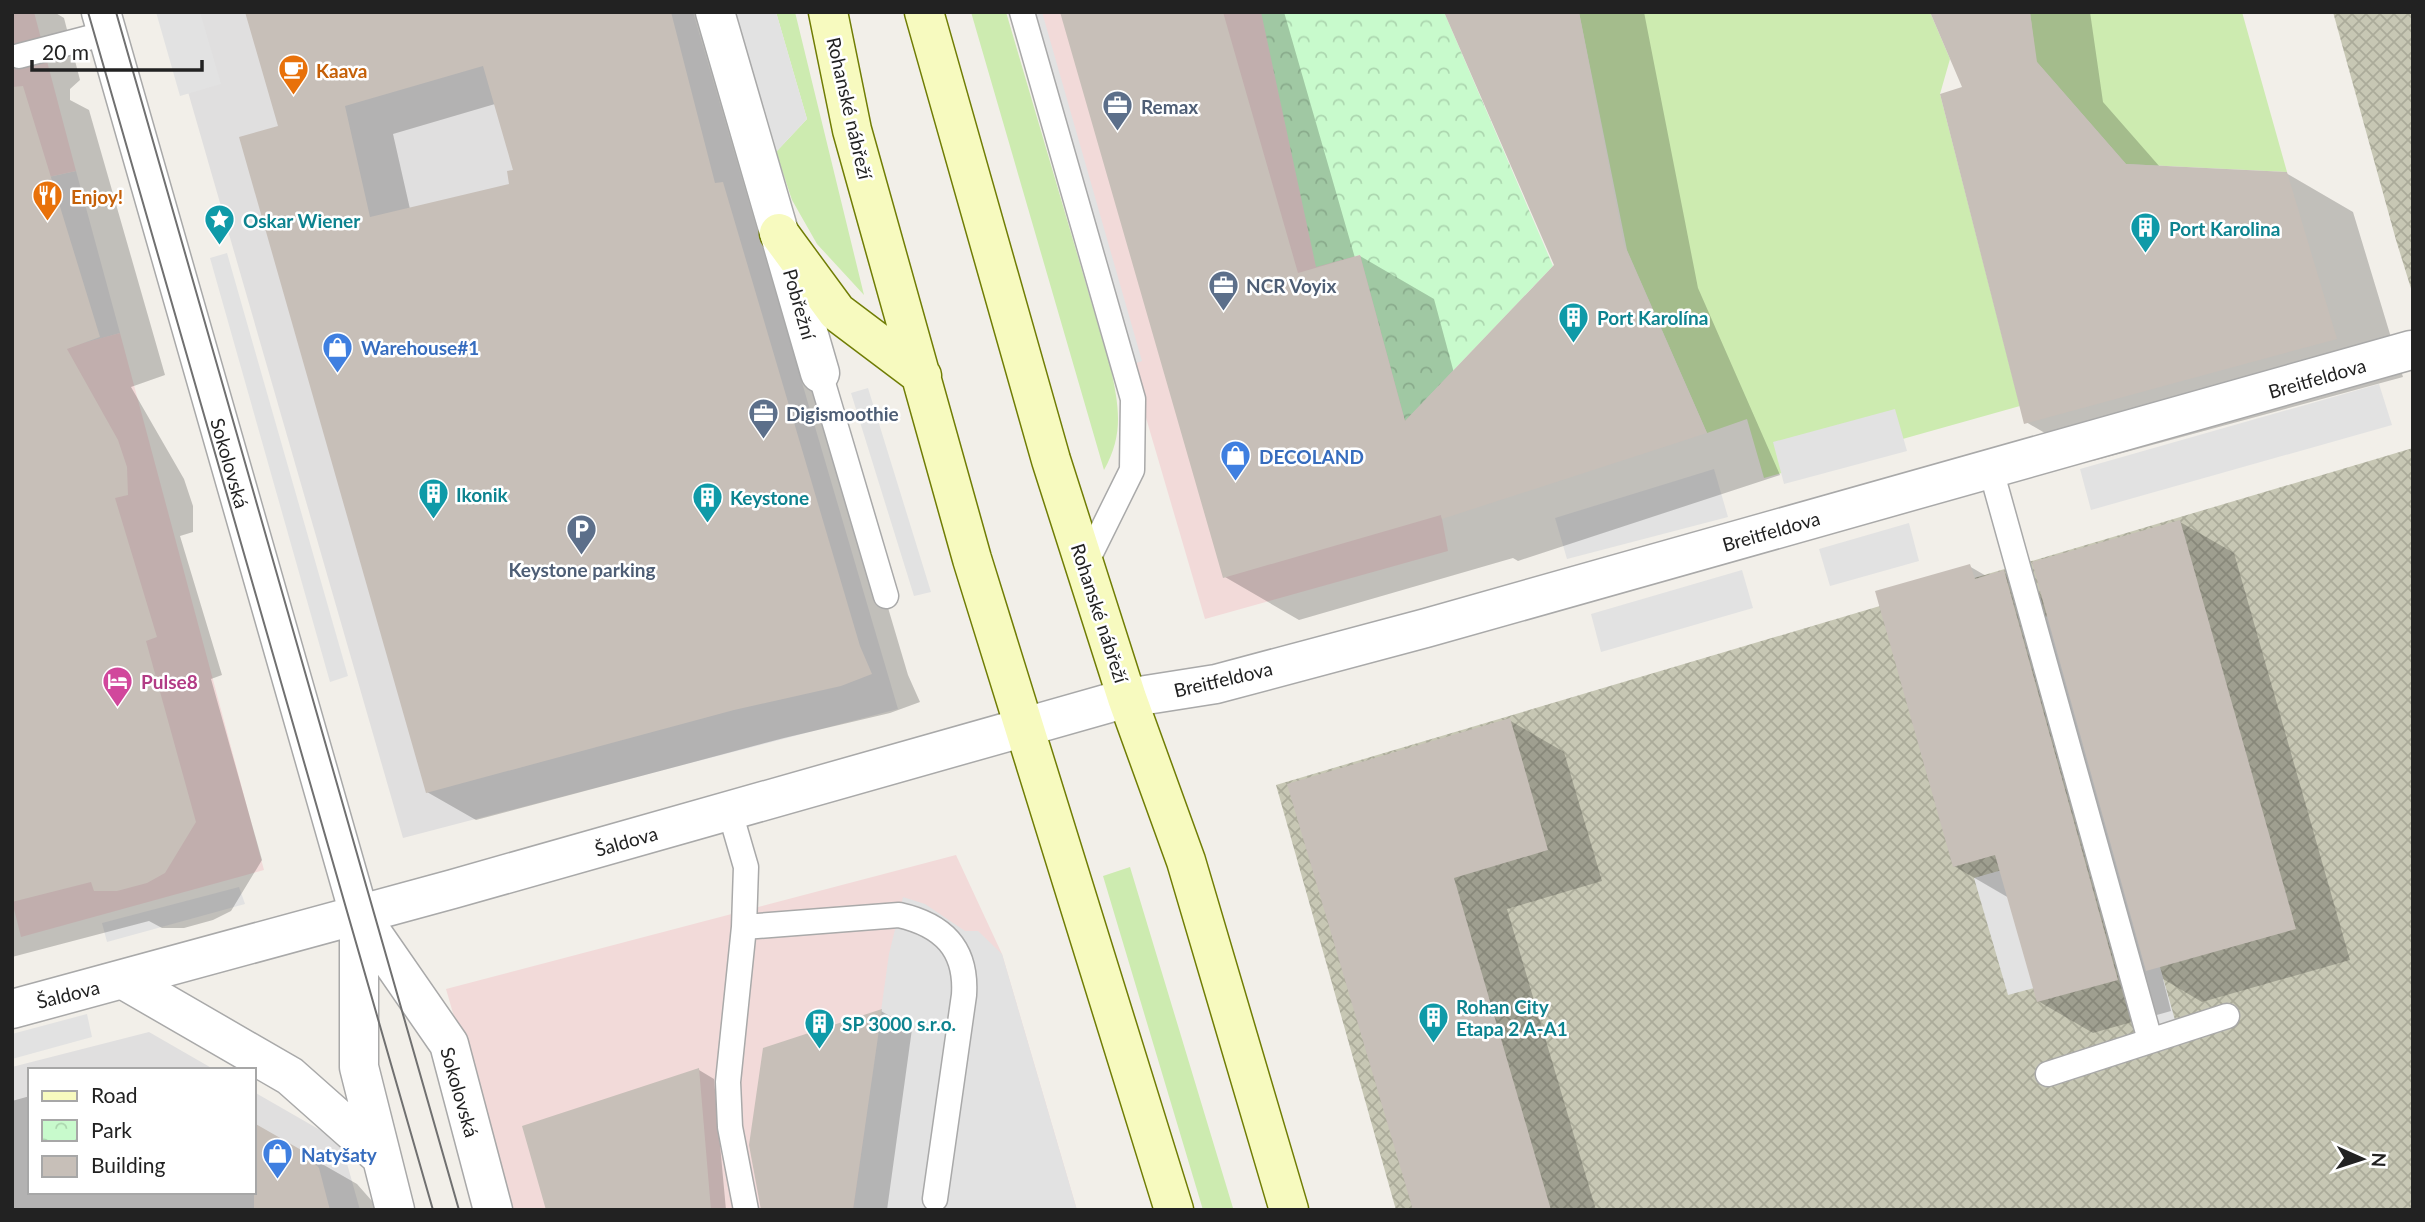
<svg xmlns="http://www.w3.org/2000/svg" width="2425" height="1222" viewBox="0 0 2425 1222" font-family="Lato,sans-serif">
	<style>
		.residential { fill: #e0dfdf }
		.commercial { fill: #f2dad9 }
		.construction { fill: url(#construction-cross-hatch) }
		.grass { fill: #cdebb0 }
		.park { fill: url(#park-crowns) }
		.parking { fill: #e2e2e2 }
		.shadow { fill: #0003; fill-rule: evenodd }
		.building { fill: #c7bfb8; fill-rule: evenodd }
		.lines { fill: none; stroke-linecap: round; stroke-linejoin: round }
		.service-casing { stroke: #a9a9a9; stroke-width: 27 }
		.minor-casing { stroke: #a9a9a9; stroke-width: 41 }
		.tertiary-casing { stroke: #a9a9a9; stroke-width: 41 }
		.secondary-casing { stroke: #707d05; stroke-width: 41 }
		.service { stroke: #fff; stroke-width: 24 }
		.minor { stroke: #fff; stroke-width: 38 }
		.tertiary { stroke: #fff; stroke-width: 38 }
		.secondary { stroke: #f7fabf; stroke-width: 38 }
		.tram { stroke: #707070; stroke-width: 2 }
		.labels { text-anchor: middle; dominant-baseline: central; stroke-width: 5; stroke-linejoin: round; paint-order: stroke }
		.food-label { font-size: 19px; font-weight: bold; fill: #c56008; stroke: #fff; text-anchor: start }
		.service-label { font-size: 19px; font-weight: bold; fill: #4e5e75; stroke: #fff; text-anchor: start }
		.street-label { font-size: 19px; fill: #222; stroke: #fff }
		.culture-label { font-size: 19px; font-weight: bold; fill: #0d838f; stroke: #fff; text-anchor: start }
		.shop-label { font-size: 19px; font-weight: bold; fill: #366cbe; stroke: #fff; text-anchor: start }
		.hotel-label { font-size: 19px; font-weight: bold; fill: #b23c85; stroke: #fff; text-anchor: start }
	</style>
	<defs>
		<pattern id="construction-cross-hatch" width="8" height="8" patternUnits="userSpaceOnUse" patternTransform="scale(1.75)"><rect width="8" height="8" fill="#c7c7b4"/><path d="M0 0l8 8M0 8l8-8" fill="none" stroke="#abab9a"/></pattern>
		<pattern id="park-crowns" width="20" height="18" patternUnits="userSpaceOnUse" patternTransform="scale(1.75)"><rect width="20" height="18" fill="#c8facc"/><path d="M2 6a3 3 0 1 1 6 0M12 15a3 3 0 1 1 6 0" fill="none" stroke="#acd6af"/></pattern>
	</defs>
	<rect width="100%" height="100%" fill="#f2efe9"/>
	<path class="residential" d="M 165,12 L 693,12 L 898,709 L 403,838 Z
		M 76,171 L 120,333 L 72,347 L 12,185 Z
		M 149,1032 L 215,1070 L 30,1070 L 30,1192 L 254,1192 L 254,1092 L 341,1142 L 360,1210 L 12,1210 L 12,1067 Z"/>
	<path class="commercial" d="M 12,12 L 34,12 L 76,171 L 12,185 Z
		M 1027,12 L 1294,12 L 1442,519 L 1448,551 L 1205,619 Z
		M 120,333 L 264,870 L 21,937 L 12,901 L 12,362 Z
		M 956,855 L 1002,954 L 1077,1210 L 510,1210 L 446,989 Z"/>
	<path class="construction" d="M 2333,12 L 2413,12 L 2413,295 L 2396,240 Z
		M 2413,448 L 2413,1210 L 1396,1210 L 1276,785 Z"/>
	<path class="grass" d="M 776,12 L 795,12 L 864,295 L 817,244 L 792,200 L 776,152 L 807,119 Z
		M 971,12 L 1006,12 L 1111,369 C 1119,408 1124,434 1104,470 Z
		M 1579,12 L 1930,12 L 1950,59 L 1940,94 L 2020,406 L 1764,478 L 1747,419 L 1707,433 L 1627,250 Z
		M 2030,12 L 2242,12 L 2287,172 L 2126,164 L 2036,61 Z
		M 1130,867 L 1233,1208 L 1234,1210 L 1203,1210 L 1103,876 Z"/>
	<path class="park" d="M 1261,12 L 1444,12 L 1553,266 L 1405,421 L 1360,255 L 1316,267 Z"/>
	<path class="parking" d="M 156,12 L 200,12 L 221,84 L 180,96 Z
		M 735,12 L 776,12 L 807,119 L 776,152 Z
		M 1022,12 L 1042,12 L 1142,361 L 1123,368 Z
		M 227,253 L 348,676 L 330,682 L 210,258 Z
		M 2379,384 L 2392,425 L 2091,510 L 2080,469 Z
		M 868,388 L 931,592 L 914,596 L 851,393 Z
		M 1895,409 L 1907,451 L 1784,484 L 1773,442 Z
		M 1714,469 L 1728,517 L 1567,559 L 1555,518 Z
		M 1909,523 L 1919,561 L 1830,586 L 1819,549 Z
		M 1742,570 L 1753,608 L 1601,652 L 1591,614 Z
		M 2060,613 L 2175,1020 L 2147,1028 L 2033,620 Z
		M 2023,864 L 2056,982 L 2008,995 L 1974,878 Z
		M 239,887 L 245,904 L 107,942 L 102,923 Z
		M 903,897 L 925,904 L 965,931 L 978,931 L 1002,954 L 1077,1210 L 853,1210 L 889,954 Z
		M 87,1014 L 92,1037 L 12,1059 L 12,1034 Z"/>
	<path class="shadow" d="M 12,12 L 54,12 L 64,18 L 80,80 L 70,89 L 70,100 L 89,110 L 165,375 L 131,387 L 184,479 L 193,506 L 193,532 L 180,536 L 222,675 L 211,679 L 262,860 L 231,911 L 213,920 L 184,928 L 162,928 L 149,921 L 12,957 Z
		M 247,12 L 711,12 L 908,675 L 920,702 L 890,713 L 784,738 L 476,820 L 427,792 L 281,127 ZM 495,104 L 515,172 L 511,186 L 410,209 L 393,134 Z
		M 1062,12 L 1284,12 L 1355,258 L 1360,256 L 1434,299 L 1454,373 L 1556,265 L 1446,12 L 1644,12 L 1698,288 L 1780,475 L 1518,561 L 1513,558 L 1299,620 L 1225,577 Z
		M 1932,12 L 2090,12 L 2103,102 L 2160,167 L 2286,173 L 2353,212 L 2403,377 L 2093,461 L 2026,422 L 1964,88 Z
		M 2180,522 L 2234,553 L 2350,960 L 2202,1002 L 2163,979 L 2171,1011 L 2093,1033 L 2038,1001 L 2009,898 L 1954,866 L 1969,566 L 1988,577 L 2003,572 L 2043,595 Z
		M 1509,720 L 1564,752 L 1602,881 L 1507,909 L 1596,1210 L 1415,1210 L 1289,785 Z
		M 881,1011 L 912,1029 L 887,1210 L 761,1210 Z
		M 135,1067 L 156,1070 L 125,1070 Z
		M 699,1070 L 714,1079 L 726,1210 L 548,1210 Z
		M 30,1096 L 30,1192 L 254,1192 L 254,1125 L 357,1184 L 372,1201 L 375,1210 L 12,1210 L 12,1101 Z"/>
	<path class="building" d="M 245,12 L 671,12 L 715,183 L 723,182 L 860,646 L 872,674 L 841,686 L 734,710 L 426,793 L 239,137 L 278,126 ZM 483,66 L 513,170 L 507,171 L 509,184 L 370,217 L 345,106 Z
		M 1060,12 L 1223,12 L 1298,273 L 1360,255 L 1405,421 L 1554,265 L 1444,12 L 1579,12 L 1624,244 L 1707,433 L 1442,519 L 1441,515 L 1223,578 Z
		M 1930,12 L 2030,12 L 2037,62 L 2126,164 L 2287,172 L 2337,339 L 2024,424 L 1940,94 L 1962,87 Z
		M 23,86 L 100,337 L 67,349 L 118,440 L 127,467 L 128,495 L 115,498 L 157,637 L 146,641 L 196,822 L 165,873 L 147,883 L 117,891 L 94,891 L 91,882 L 12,902 L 12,87 Z
		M 2180,520 L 2296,929 L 2146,971 L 2032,562 Z
		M 1970,564 L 1975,579 L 2004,570 L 2118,980 L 2037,1002 L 1995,855 L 1953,867 L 1875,591 Z
		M 1510,718 L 1548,850 L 1454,878 L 1551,1210 L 1413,1210 L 1287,784 Z
		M 882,1009 L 853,1210 L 761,1210 L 749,1145 L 763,1048 Z
		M 699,1068 L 711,1210 L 546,1210 L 522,1126 Z
		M 254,1123 L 303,1151 L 319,1168 L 330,1210 L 254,1210 Z"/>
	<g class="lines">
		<defs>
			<path id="service" d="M 1022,12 L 1133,399 L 1132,470 L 1084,567
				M 19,56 L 107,33
				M 820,373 L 886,596
				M 1991,470 L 2150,1040
				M 730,812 L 746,867 L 744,927 L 728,1082 L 730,1127 L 746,1210
				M 744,927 L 899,915 C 943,925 967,949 964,995 L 935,1199
				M 2048,1074 L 2227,1016"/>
			<path id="minor" d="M 101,12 L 359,914 L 359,1067 L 395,1210
				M 715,12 L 820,373
				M 1127,698 L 1216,684 L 1426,628 L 2411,350
				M 359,914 L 449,1044 L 493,1210
				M 124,980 L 290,1076 L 378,1154"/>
			<path id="tertiary" d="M 12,1009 L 453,889 L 1127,698"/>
			<path id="secondary" d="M 828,12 L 852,130 L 972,559 L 1174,1210
				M 924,12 L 1051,460 L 1127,698 L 1186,861 L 1289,1210
				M 779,233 L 837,312 L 922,376"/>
		</defs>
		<use href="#service" class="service-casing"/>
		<use href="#minor" class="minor-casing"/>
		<use href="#tertiary" class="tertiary-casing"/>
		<use href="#secondary" class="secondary-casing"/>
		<use href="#service" class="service"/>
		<use href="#minor" class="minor"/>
		<use href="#tertiary" class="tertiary"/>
		<use href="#secondary" class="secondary"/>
		<path class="tram" d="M 88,12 L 433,1210
			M 116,12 L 459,1210"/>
	</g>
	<defs>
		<symbol id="cafe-pin" viewBox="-11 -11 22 30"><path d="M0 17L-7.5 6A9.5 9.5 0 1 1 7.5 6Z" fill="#e8710a" stroke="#fff"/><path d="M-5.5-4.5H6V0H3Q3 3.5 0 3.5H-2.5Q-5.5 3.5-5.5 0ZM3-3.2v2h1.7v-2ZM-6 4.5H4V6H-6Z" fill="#fff"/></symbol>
		<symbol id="office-pin" viewBox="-11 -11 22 30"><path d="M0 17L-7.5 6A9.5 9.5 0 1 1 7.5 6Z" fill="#5c6f8a" stroke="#fff"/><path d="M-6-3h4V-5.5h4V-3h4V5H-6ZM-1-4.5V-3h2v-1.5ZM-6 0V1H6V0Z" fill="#fff"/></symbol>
		<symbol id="restaurant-pin" viewBox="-11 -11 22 30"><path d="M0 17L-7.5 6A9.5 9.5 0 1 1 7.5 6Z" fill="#e8710a" stroke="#fff"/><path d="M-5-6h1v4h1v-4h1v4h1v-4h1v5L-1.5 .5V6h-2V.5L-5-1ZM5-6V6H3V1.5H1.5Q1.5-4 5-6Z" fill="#fff"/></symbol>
		<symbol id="sight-pin" viewBox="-11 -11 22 30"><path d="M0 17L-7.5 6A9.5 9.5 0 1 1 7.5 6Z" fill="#0f9aa8" stroke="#fff"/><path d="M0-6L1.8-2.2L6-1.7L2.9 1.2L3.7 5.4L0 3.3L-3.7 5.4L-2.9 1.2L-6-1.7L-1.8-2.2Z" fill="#fff"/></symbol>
		<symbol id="building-pin" viewBox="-11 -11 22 30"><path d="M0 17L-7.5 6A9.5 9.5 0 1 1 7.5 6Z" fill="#0f9aa8" stroke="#fff"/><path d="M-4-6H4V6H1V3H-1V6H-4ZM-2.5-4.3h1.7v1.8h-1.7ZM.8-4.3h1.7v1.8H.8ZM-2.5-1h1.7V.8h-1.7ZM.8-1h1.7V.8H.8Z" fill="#fff"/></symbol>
		<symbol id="shop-pin" viewBox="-11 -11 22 30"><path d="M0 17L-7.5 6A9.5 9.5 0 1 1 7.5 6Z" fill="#3f7fe0" stroke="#fff"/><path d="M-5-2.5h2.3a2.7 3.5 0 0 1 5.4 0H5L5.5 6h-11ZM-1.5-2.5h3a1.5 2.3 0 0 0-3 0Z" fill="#fff"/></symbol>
		<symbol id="parking-pin" viewBox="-11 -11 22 30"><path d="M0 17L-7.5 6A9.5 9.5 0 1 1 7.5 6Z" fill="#5c6f8a" stroke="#fff"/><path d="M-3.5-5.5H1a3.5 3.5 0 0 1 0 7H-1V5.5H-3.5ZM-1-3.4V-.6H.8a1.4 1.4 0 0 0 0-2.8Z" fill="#fff"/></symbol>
		<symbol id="hotel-pin" viewBox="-11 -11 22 30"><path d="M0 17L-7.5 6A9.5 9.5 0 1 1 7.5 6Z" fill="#d1479c" stroke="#fff"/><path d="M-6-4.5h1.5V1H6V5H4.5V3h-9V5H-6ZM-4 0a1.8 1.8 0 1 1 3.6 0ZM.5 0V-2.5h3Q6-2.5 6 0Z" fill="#fff"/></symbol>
	</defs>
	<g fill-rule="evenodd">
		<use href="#cafe-pin" x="276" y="52" width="35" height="47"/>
		<use href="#office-pin" x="1100" y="88" width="35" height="47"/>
		<use href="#restaurant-pin" x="30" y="178" width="35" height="47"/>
		<use href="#sight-pin" x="202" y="202" width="35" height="47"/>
		<use href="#building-pin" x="2128" y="210" width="35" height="47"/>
		<use href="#office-pin" x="1206" y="268" width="35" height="47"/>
		<use href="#building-pin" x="1556" y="300" width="35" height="47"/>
		<use href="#shop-pin" x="320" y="330" width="35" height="47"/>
		<use href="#office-pin" x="746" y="396" width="35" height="47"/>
		<use href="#shop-pin" x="1218" y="438" width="35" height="47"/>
		<use href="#building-pin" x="416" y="476" width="35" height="47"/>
		<use href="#building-pin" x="690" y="480" width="35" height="47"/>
		<use href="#parking-pin" x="564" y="512" width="35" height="47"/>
		<use href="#hotel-pin" x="100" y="664" width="35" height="47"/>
		<use href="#building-pin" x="1416" y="1000" width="35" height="47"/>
		<use href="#building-pin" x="802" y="1006" width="35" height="47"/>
		<use href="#shop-pin" x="260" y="1136" width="35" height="47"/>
	</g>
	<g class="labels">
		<g class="food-label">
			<text x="316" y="70">Kaava</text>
			<text x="71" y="196">Enjoy!</text>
		</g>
		<g class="service-label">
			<text x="1141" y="106">Remax</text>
			<text x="1246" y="285">NCR Voyix</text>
			<text x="786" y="413">Digismoothie</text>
			<text x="582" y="569" text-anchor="middle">Keystone parking</text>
		</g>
		<g class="street-label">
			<text transform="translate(850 108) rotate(77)">Rohanské nábřeží</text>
			<text transform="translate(800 304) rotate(74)">Pobřežní</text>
			<text transform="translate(2317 378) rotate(-16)">Breitfeldova</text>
			<text transform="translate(230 463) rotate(74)">Sokolovská</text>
			<text transform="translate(1771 531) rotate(-16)">Breitfeldova</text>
			<text transform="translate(1100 613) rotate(72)">Rohanské nábřeží</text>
			<text transform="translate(1223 679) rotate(-13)">Breitfeldova</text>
			<text transform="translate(626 841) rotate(-16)">Šaldova</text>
			<text transform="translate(68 994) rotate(-14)">Šaldova</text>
			<text transform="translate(460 1092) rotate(74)">Sokolovská</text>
		</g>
		<g class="culture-label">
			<text x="243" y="220">Oskar Wiener</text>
			<text x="2169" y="228">Port Karolina</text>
			<text x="1597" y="317">Port Karolína</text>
			<text x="456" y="494">Ikonik</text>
			<text x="730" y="497">Keystone</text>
			<text x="1456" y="1006">Rohan City<tspan x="1456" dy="22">Etapa 2 A-A1</tspan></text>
			<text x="842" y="1023">SP 3000 s.r.o.</text>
		</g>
		<g class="shop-label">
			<text x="361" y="347">Warehouse#1</text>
			<text x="1259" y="456">DECOLAND</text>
			<text x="301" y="1154">Natyšaty</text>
		</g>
		<g class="hotel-label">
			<text x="141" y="681">Pulse8</text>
		</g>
	</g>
	<rect width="2425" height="1222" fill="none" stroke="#222222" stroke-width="28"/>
	<rect x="28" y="1068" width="228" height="126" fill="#ffffff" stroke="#a7a7a7" stroke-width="2"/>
	<rect x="42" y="1091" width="35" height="10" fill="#f7fabf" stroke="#a7a7a7" stroke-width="2"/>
	<text x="91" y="1103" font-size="21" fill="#222222">Road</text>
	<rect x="42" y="1120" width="35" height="21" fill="url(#park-crowns)" stroke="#a7a7a7" stroke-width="2"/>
	<text x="91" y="1138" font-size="21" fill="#222222">Park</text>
	<rect x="42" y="1156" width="35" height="21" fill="#c7bfb8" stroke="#a7a7a7" stroke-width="2"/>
	<text x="91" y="1173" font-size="21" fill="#222222">Building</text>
	<g transform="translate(2362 1159) rotate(93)" stroke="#ffffff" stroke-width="5" paint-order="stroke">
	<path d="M0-5L12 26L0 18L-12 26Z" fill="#222222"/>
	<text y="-10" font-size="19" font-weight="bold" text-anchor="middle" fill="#222222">N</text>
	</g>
	<path d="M32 60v10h170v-10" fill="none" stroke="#222222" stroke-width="3.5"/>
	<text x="42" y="60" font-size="21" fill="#222222" stroke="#ffffff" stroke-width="5" paint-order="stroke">20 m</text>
</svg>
